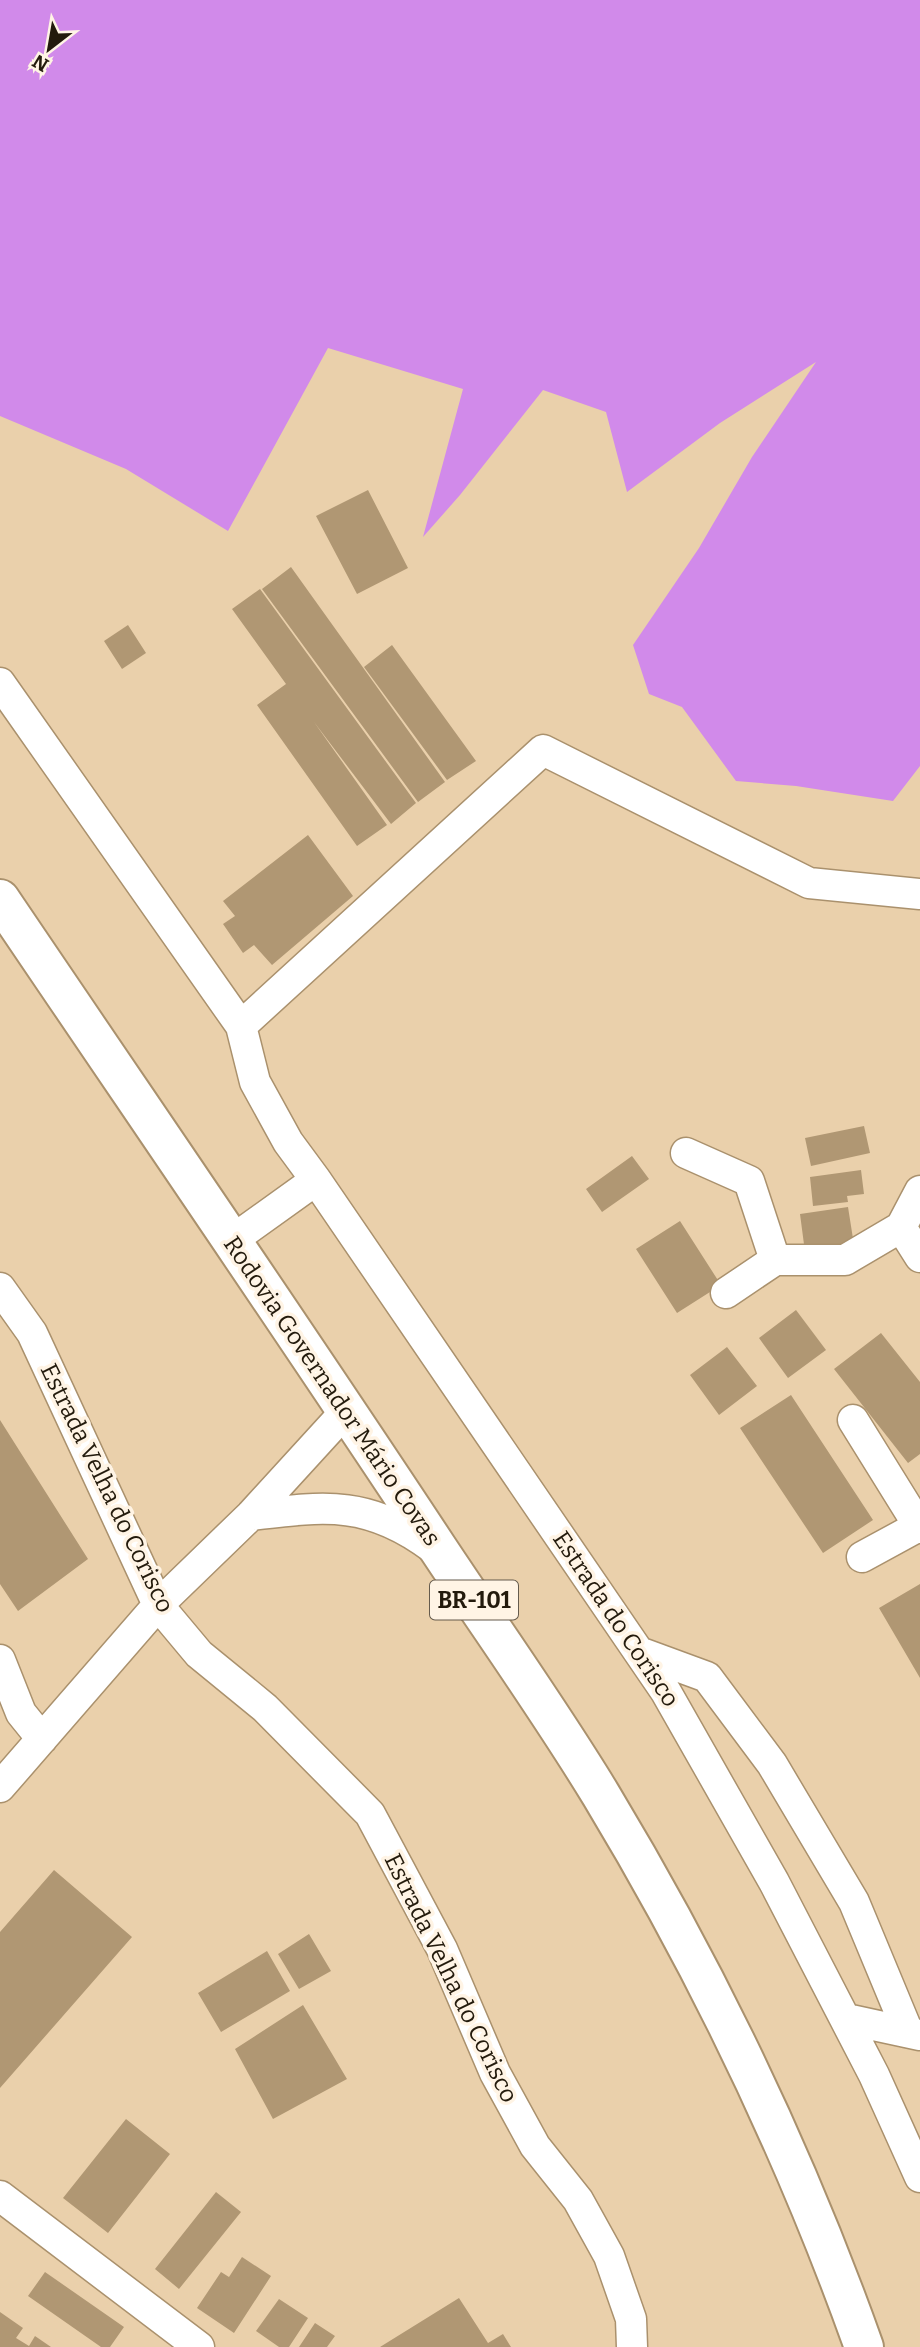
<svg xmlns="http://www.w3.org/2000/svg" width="920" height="2347" viewBox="0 0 920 2347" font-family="Bitter,serif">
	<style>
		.green { fill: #d18aea }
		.building { fill: #b09773 }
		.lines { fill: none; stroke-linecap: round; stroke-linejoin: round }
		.minor-casing { stroke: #aa916d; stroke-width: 33 }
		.trunk-casing { stroke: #aa916d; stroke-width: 42 }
		.minor { stroke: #fff; stroke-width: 30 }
		.trunk { stroke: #fff; stroke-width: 38 }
		.labels { text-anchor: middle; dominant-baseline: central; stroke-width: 7; stroke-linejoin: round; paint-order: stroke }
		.shield { fill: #fff4e5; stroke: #655b4d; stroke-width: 2 }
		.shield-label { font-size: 23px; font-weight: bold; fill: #231a0c }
		.street-label { font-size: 24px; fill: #231a0c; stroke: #fff4e5 }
	</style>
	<rect width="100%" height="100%" fill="#ead0ab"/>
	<path class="green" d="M 0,0 L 920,0 L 920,766 L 893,801 L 796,786 L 736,781 L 682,707 L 649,694 L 633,645 L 699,548 L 752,457 L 816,362 L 720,423 L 627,492 L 606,412 L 543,390 L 460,495 L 423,537 L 463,389 L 328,348 L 228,531 L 126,469 L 0,416 Z"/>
	<path class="building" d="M 368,490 L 408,568 L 357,594 L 316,516 Z
		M 291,567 L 445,782 L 418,802 L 262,589 Z
		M 260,589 L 416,803 L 391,824 L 314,722 L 387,825 L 357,846 L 257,705 L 286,684 L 232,609 Z
		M 128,625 L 146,653 L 122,669 L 104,641 Z
		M 392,645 L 476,761 L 447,780 L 364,667 Z
		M 308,835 L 353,896 L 272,965 L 254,945 L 243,953 L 223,924 L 235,916 L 223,901 Z
		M 864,1126 L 870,1153 L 811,1166 L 805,1138 Z
		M 632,1156 L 649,1179 L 602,1212 L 586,1189 Z
		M 861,1170 L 864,1194 L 847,1196 L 848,1202 L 813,1206 L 810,1177 Z
		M 848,1207 L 854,1245 L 805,1252 L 800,1214 Z
		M 680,1221 L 721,1285 L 677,1313 L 636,1249 Z
		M 796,1310 L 826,1350 L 788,1378 L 759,1338 Z
		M 881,1333 L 920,1382 L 920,1454 L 908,1463 L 834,1369 Z
		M 727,1347 L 757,1386 L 719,1415 L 690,1375 Z
		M 791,1395 L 873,1520 L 823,1553 L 740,1428 Z
		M 0,1420 L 88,1559 L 18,1611 L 0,1584 Z
		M 920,1584 L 920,1678 L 879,1608 Z
		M 54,1870 L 132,1937 L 0,2088 L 0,1932 Z
		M 309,1934 L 331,1971 L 299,1989 L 278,1954 Z
		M 267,1951 L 290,1991 L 221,2032 L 198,1993 Z
		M 303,2005 L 347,2079 L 273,2119 L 235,2049 Z
		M 126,2119 L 170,2154 L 108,2233 L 63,2198 Z
		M 216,2192 L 241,2212 L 179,2289 L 155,2269 Z
		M 242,2257 L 271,2276 L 234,2333 L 197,2308 L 221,2272 L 229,2277 Z
		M 45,2272 L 124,2327 L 110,2347 L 101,2347 L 28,2296 Z
		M 459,2298 L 488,2343 L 503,2334 L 511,2347 L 380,2347 Z
		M 279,2299 L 308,2318 L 289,2347 L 279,2347 L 256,2331 Z
		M 0,2312 L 23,2328 L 16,2338 L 29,2346 L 35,2336 L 51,2347 L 0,2347 Z
		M 315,2323 L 335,2336 L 327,2347 L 299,2347 Z"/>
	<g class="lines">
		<defs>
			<path id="minor" d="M 0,683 L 241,1026 L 255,1082 L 288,1142 L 316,1180
				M 241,1026 L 543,750 L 809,883 L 920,894
				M 686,1153 L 749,1181 L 775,1260
				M 901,1227 L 920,1191
				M 901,1227 L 920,1257
				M 231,1241 L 316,1180 L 666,1692 L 774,1882 L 874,2075 L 920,2177
				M 0,1288 L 32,1333 L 158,1605 L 199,1654 L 265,1708 L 370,1814 L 442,1949 L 495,2073 L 535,2146 L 578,2200 L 609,2256 L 631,2319 L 632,2347
				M 726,1293 L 775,1260 L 845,1260 L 901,1227
				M 853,1420 L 920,1528
				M 251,1515 C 326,1506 369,1500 433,1548
				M 862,1557 L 919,1526
				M 639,1652 L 707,1677 L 772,1764 L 854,1902 L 908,2032
				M 0,1660 L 21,1713 L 42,1739
				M 0,1787 L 158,1605 L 251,1515 L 346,1411
				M 846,2019 L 920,2035
				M 0,2196 L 199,2347"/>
			<path id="trunk" d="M 0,899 C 146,1115 294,1330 437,1547 C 492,1630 550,1711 601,1795 C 706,1969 796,2156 864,2347"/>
		</defs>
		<use href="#minor" class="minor-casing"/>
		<use href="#trunk" class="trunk-casing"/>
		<use href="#minor" class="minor"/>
		<use href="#trunk" class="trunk"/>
	</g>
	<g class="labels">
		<rect class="shield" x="430" y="1580.5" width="88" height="39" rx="5"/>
		<g class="shield-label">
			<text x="474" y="1600">BR-101</text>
		</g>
		<g class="street-label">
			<text transform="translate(332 1391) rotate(56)">Rodovia Governador Mário Covas</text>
			<text transform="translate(107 1488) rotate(64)">Estrada Velha do Corisco</text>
			<text transform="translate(616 1619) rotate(56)">Estrada do Corisco</text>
			<text transform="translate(451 1978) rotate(64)">Estrada Velha do Corisco</text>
		</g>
	</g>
	<g transform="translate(49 49) rotate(211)" stroke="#fff4e5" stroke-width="5" paint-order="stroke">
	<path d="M0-5L12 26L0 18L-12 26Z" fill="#231a0c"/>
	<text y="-10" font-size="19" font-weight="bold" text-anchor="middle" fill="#231a0c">N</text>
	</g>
</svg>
